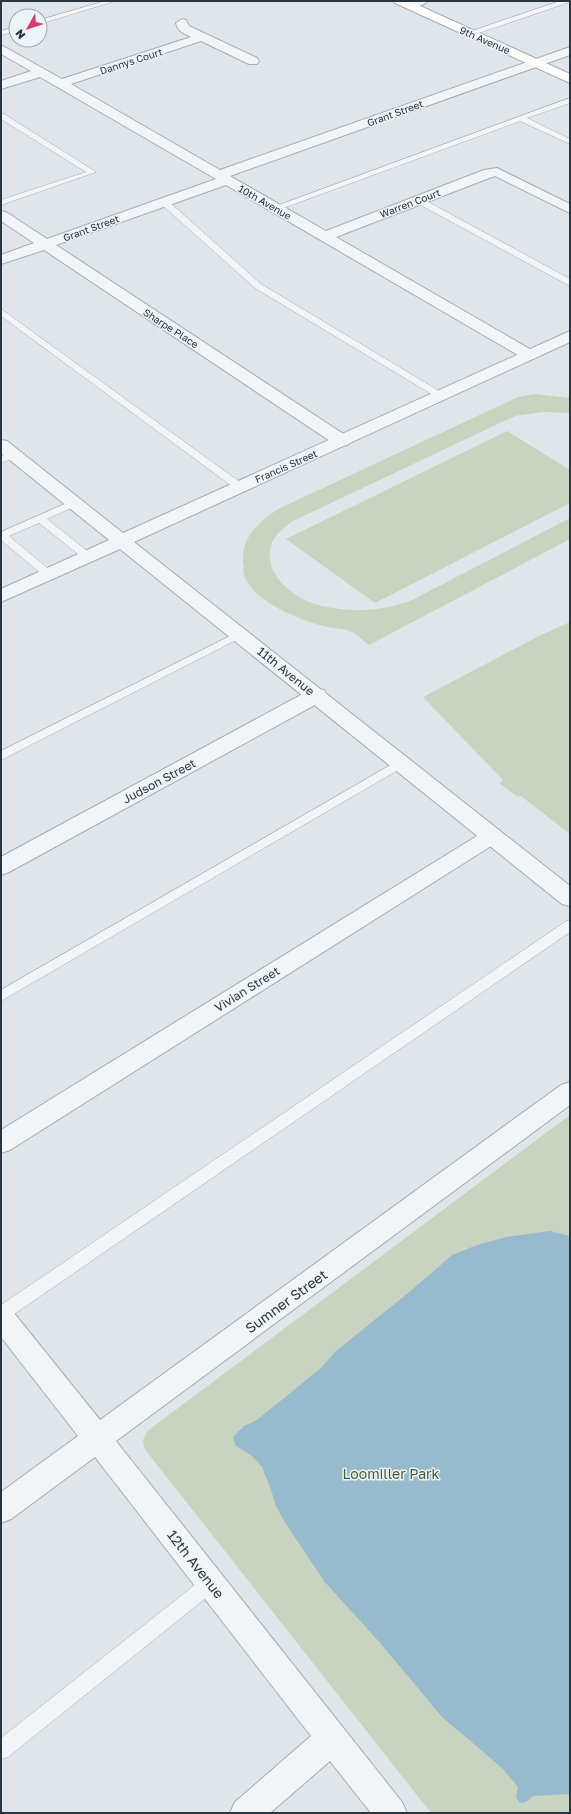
<svg xmlns="http://www.w3.org/2000/svg" width="571" height="1814" viewBox="0 0 571 1814" font-family="'Golos Text',sans-serif">
	<style>
		.green { fill: #c8d4bf }
		.water { fill: #97bbcc }
		.lines { fill: none; stroke-linecap: round; stroke-linejoin: round }
		.service-casing { stroke: #a4adb3; stroke-width: 1 }
		.minor-casing { stroke: #a4adb3; stroke-width: 2 }
		.tertiary-casing { stroke: #a4adb3; stroke-width: 2 }
		.secondary-casing { stroke: #a4adb3; stroke-width: 2 }
		.service { fill: #f2f5f7; fill-rule: evenodd }
		.minor { fill: #f2f5f7; fill-rule: evenodd }
		.tertiary { fill: #f2f5f7; fill-rule: evenodd }
		.secondary { fill: #fff; fill-rule: evenodd }
		.labels { text-anchor: middle; dominant-baseline: central; stroke-width: 3; stroke-linejoin: round; paint-order: stroke }
		.far-street-label { font-size: 10px; fill: #273641; stroke: #eef3f7 }
		.street-label { font-size: 12px; fill: #273641; stroke: #eef3f7 }
		.near-street-label { font-size: 14px; fill: #273641; stroke: #eef3f7 }
		.near-park-label { font-size: 14px; fill: #435e33; stroke: #eef3f7 }
	</style>
	<rect width="100%" height="100%" fill="#dfe5e9"/>
	<path class="green" d="M 535,394 L 570,398 L 570,413 L 543,412 L 515,416 L 293,521 C 285,527 276,533 272,543 C 261,573 293,598 318,605 C 349,613 382,612 412,600 L 570,518 L 570,539 L 369,645 C 364,641 358,635 352,632 C 345,628 335,629 328,627 C 302,622 253,602 244,575 C 243,571 244,566 243,563 C 241,537 259,522 278,509 L 518,397 Z
		M 507,431 L 570,470 L 570,503 L 375,603 L 286,539 Z
		M 570,622 L 570,834 L 521,796 L 518,797 L 499,783 L 503,780 L 423,697 L 541,635 Z
		M 570,1115 L 570,1813 L 431,1813 L 147,1452 C 141,1443 142,1437 150,1429 Z"/>
	<path class="water" d="M 550,1231 L 570,1236 L 570,1794 L 533,1796 L 526,1802 L 520,1803 L 516,1797 L 518,1787 L 502,1768 L 442,1717 L 381,1644 L 324,1581 L 286,1524 L 276,1506 L 270,1487 L 262,1467 L 252,1456 L 236,1446 L 233,1437 L 244,1426 L 257,1420 L 321,1368 L 336,1351 L 413,1289 L 452,1255 L 477,1245 L 506,1237 Z"/>
	<g class="lines">
		<defs>
			<path id="service" d="M 105,1 L 115,1 L 40,24 L 40,20 Z
				M 560,1 L 570,2 L 473,35 L 466,33 Z
				M 16,27 L 16,31 L 1,35 L 1,31 Z
				M 570,98 L 570,103 L 527,118 L 570,139 L 570,144 L 520,121 L 278,210 L 275,210 L 271,208 Z
				M 1,114 L 4,114 L 96,172 L 1,205 L 1,200 L 86,172 L 1,119 Z
				M 415,198 L 421,198 L 570,279 L 570,286 L 415,202 Z
				M 161,200 L 167,200 L 261,284 L 444,394 L 446,396 L 444,398 L 438,398 L 255,288 L 161,204 Z
				M 1,309 L 244,485 L 245,487 L 244,489 L 236,489 L 1,316 Z
				M 13,452 L 18,455 L 17,457 L 1,463 L 1,456 Z
				M 74,500 L 79,503 L 78,505 L 47,519 L 91,554 L 92,556 L 91,558 L 83,558 L 39,523 L 9,536 L 52,572 L 53,574 L 52,576 L 44,576 L 1,540 L 1,532 Z
				M 240,631 L 246,634 L 244,636 L 1,760 L 1,751 Z
				M 401,759 L 405,760 L 407,763 L 405,766 L 1,1001 L 1,990 Z
				M 570,920 L 570,932 L 7,1319 L 1,1321 L 1,1305 L 565,922 Z
				M 211,1574 L 217,1577 L 220,1583 L 217,1589 L 8,1757 L 1,1759 L 1,1738 L 205,1577 Z"/>
			<path id="minor" d="M 409,1 L 428,1 C 423,6 411,9 404,7 L 402,5 L 404,3 Z
				M 182,19 L 186,20 L 189,26 L 257,58 L 259,61 L 257,64 L 249,64 L 201,41 L 71,84 L 220,170 L 570,47 L 570,55 L 230,176 L 326,231 L 484,170 L 497,168 L 570,204 L 570,213 L 495,176 L 492,177 L 336,237 L 535,352 L 537,355 L 535,358 L 529,360 L 523,358 L 226,185 L 56,245 L 348,437 L 350,441 L 348,445 L 342,446 L 336,445 L 44,250 L 1,264 L 1,255 L 34,243 L 1,221 L 1,211 L 6,212 L 47,239 L 216,179 L 40,77 L 1,89 L 1,81 L 31,71 L 1,54 L 1,45 L 62,79 L 191,37 C 184,33 178,32 176,23 Z
				M 317,689 L 324,690 L 327,695 L 324,700 L 9,872 L 1,875 L 1,857 L 310,690 Z
				M 492,829 L 499,831 L 503,836 L 499,841 L 10,1150 L 1,1153 L 1,1130 L 485,831 Z
				M 570,1082 L 570,1105 L 116,1441 L 402,1802 L 407,1813 L 371,1813 L 330,1761 L 270,1813 L 230,1813 L 235,1802 L 311,1736 L 95,1457 L 11,1519 L 1,1523 L 1,1492 L 78,1436 L 1,1337 L 1,1304 L 10,1308 L 100,1420 L 561,1085 Z"/>
			<path id="tertiary" d="M 570,331 L 570,342 L 134,542 L 570,886 L 570,906 L 562,904 L 120,549 L 1,602 L 1,589 L 109,540 L 1,453 L 1,440 L 7,441 L 123,533 Z"/>
			<path id="secondary" d="M 393,1 L 409,1 L 570,74 L 570,83 L 395,3 Z"/>
		</defs>
		<use href="#service" class="service-casing"/>
		<use href="#minor" class="minor-casing"/>
		<use href="#tertiary" class="tertiary-casing"/>
		<use href="#secondary" class="secondary-casing"/>
		<use href="#service" class="service"/>
		<use href="#minor" class="minor"/>
		<use href="#tertiary" class="tertiary"/>
		<use href="#secondary" class="secondary"/>
	</g>
	<g class="labels">
		<g class="far-street-label">
			<text transform="translate(485 40) rotate(24)">9th Avenue</text>
			<text transform="translate(131 61) rotate(-18)">Dannys Court</text>
			<text transform="translate(395 113) rotate(-20)">Grant Street</text>
			<text transform="translate(265 202) rotate(30)">10th Avenue</text>
			<text transform="translate(410 203) rotate(-21)">Warren Court</text>
			<text transform="translate(91 228) rotate(-20)">Grant Street</text>
			<text transform="translate(171 328) rotate(33)">Sharpe Place</text>
			<text transform="translate(286 466) rotate(-24)">Francis Street</text>
		</g>
		<g class="street-label">
			<text transform="translate(286 671) rotate(39)">11th Avenue</text>
			<text transform="translate(159 781) rotate(-28)">Judson Street</text>
			<text transform="translate(247 989) rotate(-32)">Vivian Street</text>
		</g>
		<g class="near-street-label">
			<text transform="translate(286 1301) rotate(-36)">Sumner Street</text>
			<text transform="translate(196 1564) rotate(52)">12th Avenue</text>
		</g>
		<g class="near-park-label">
			<text x="391" y="1473">Loomiller Park</text>
		</g>
	</g>
	<rect width="571" height="1814" fill="none" stroke="#273641" stroke-width="4"/>
	<g transform="translate(28 28) rotate(231)"><circle r="19" fill="#eef3f7" stroke="#9ea7ae"/>
	<path d="M0-3L7 15L0 10L-7 15Z" fill="#d63c71"/>
	<text y="-6" font-size="11" font-weight="bold" text-anchor="middle" fill="#273641">N</text>
	</g>
</svg>
